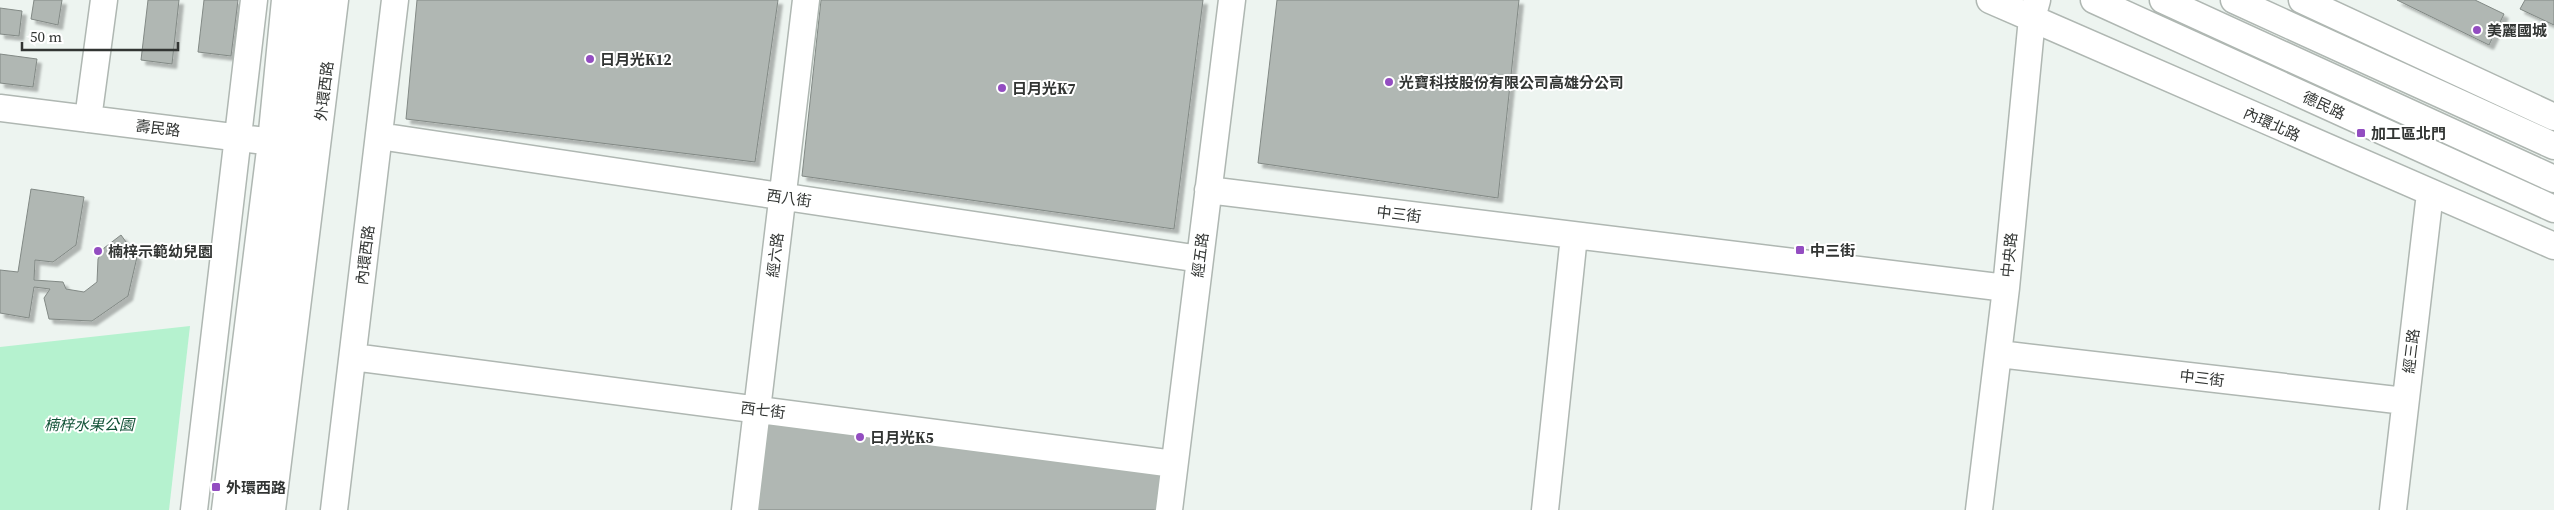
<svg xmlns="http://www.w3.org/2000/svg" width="2554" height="510" viewBox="0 0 2554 510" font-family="'Source Serif 4','Noto Sans TC',serif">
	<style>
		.green { fill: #b5f2cf }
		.building { fill: #b0b7b3; stroke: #828985; filter: url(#shadow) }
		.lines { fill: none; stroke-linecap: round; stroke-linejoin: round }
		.minor-casing { stroke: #afb7b2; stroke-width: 29 }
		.minor { stroke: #fff; stroke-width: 26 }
		.poi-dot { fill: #934dc1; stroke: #fff; stroke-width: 2 }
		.labels { text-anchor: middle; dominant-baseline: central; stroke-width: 4; stroke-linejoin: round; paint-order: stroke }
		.poi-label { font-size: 15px; font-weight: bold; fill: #323533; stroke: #fff; text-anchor: start }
		.street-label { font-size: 15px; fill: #323533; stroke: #fff }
		.park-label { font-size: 15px; font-style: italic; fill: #115236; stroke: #fff }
	</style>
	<defs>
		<filter id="shadow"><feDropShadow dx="4.5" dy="4.5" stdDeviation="1" flood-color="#0004"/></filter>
	</defs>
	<rect width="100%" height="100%" fill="#edf4f0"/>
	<path class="green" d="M 190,326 L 169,510 L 0,510 L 0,347 Z"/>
	<path class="building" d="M 34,0 L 62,0 L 58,25 L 31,19 Z
		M 148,0 L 179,0 L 172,64 L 141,60 Z
		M 204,0 L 238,0 L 231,56 L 198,52 Z
		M 417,0 L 778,0 L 755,162 L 406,119 Z
		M 821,0 L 1203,0 L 1174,229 L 802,176 Z
		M 1277,0 L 1519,0 L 1498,198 L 1258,163 Z
		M 2397,0 L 2475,0 L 2504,14 L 2489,45 Z
		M 2525,0 L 2554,0 L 2554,25 L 2520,9 Z
		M 0,8 L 22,11 L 19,36 L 0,34 Z
		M 0,54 L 37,59 L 33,87 L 0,83 Z
		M 31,189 L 84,197 L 76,245 L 53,262 L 35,260 L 34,280 L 63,282 L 66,289 L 84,292 L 97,282 L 98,259 L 104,248 L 121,235 L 137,257 L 128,296 L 92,321 L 49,319 L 44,298 L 50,289 L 34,287 L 29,318 L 0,313 L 0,270 L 18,272 Z
		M 757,410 L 1174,464 L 1169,510 L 745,510 Z"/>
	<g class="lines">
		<defs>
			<path id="minor" d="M 1990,0 L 2554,246
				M 2094,0 L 2554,209
				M 2163,0 L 2554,179
				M 2234,0 L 2554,146
				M 2302,0 L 2554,117
				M 0,108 L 257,140
				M 88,119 L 104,0
				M 379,136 L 1200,259
				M 1208,190 L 2006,288
				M 1999,354 L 2405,401
				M 353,357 L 1174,464
				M 194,510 L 254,0
				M 225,510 L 271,142 L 285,0
				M 248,510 L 309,0
				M 272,510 L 335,0
				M 334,510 L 395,0
				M 745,510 L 806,0
				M 1169,510 L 1232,0
				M 1545,510 L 1574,236
				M 1979,510 L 2006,288 L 2032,18 L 2037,0
				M 2393,510 L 2430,193"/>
		</defs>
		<use href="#minor" class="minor-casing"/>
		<use href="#minor" class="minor"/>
	</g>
	<g class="poi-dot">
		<circle cx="2477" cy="30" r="5"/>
		<circle cx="590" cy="59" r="5"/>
		<circle cx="1389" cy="82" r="5"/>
		<circle cx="1002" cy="88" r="5"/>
		<rect x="2356" y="128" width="10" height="10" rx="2.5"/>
		<rect x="1795" y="245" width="10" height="10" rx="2.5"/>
		<circle cx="98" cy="251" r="5"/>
		<circle cx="860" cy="437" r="5"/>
		<rect x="211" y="482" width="10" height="10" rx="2.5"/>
	</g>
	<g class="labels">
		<g class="poi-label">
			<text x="2487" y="30">美麗國城</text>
			<text x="600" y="59">日月光K12</text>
			<text x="1399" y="82">光寶科技股份有限公司高雄分公司</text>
			<text x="1012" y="88">日月光K7</text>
			<text x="2371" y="133">加工區北門</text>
			<text x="1810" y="250">中三街</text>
			<text x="108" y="251">楠梓示範幼兒園</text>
			<text x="870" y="437">日月光K5</text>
			<text x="226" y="487">外環西路</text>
		</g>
		<g class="street-label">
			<text transform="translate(324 91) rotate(-83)">外環西路</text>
			<text transform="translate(2324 105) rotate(25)">德民路</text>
			<text transform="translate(2272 124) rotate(24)">內環北路</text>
			<text transform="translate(158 128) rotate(7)">壽民路</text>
			<text transform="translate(789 198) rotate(8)">西八街</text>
			<text transform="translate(1399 214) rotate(7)">中三街</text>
			<text transform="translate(365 255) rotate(-83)">內環西路</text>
			<text transform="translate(775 255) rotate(-83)">經六路</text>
			<text transform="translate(1200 255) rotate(-83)">經五路</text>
			<text transform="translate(2009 255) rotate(-84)">中央路</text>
			<text transform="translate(2411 351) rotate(-83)">經三路</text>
			<text transform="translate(2202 378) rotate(7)">中三街</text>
			<text transform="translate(763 410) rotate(7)">西七街</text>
		</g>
		<g class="park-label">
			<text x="89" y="424">楠梓水果公園</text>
		</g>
	</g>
	<path d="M22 42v8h156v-8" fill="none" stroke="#323533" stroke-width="2.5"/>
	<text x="30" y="42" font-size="15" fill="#323533" stroke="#ffffff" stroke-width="4" paint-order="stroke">50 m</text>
</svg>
